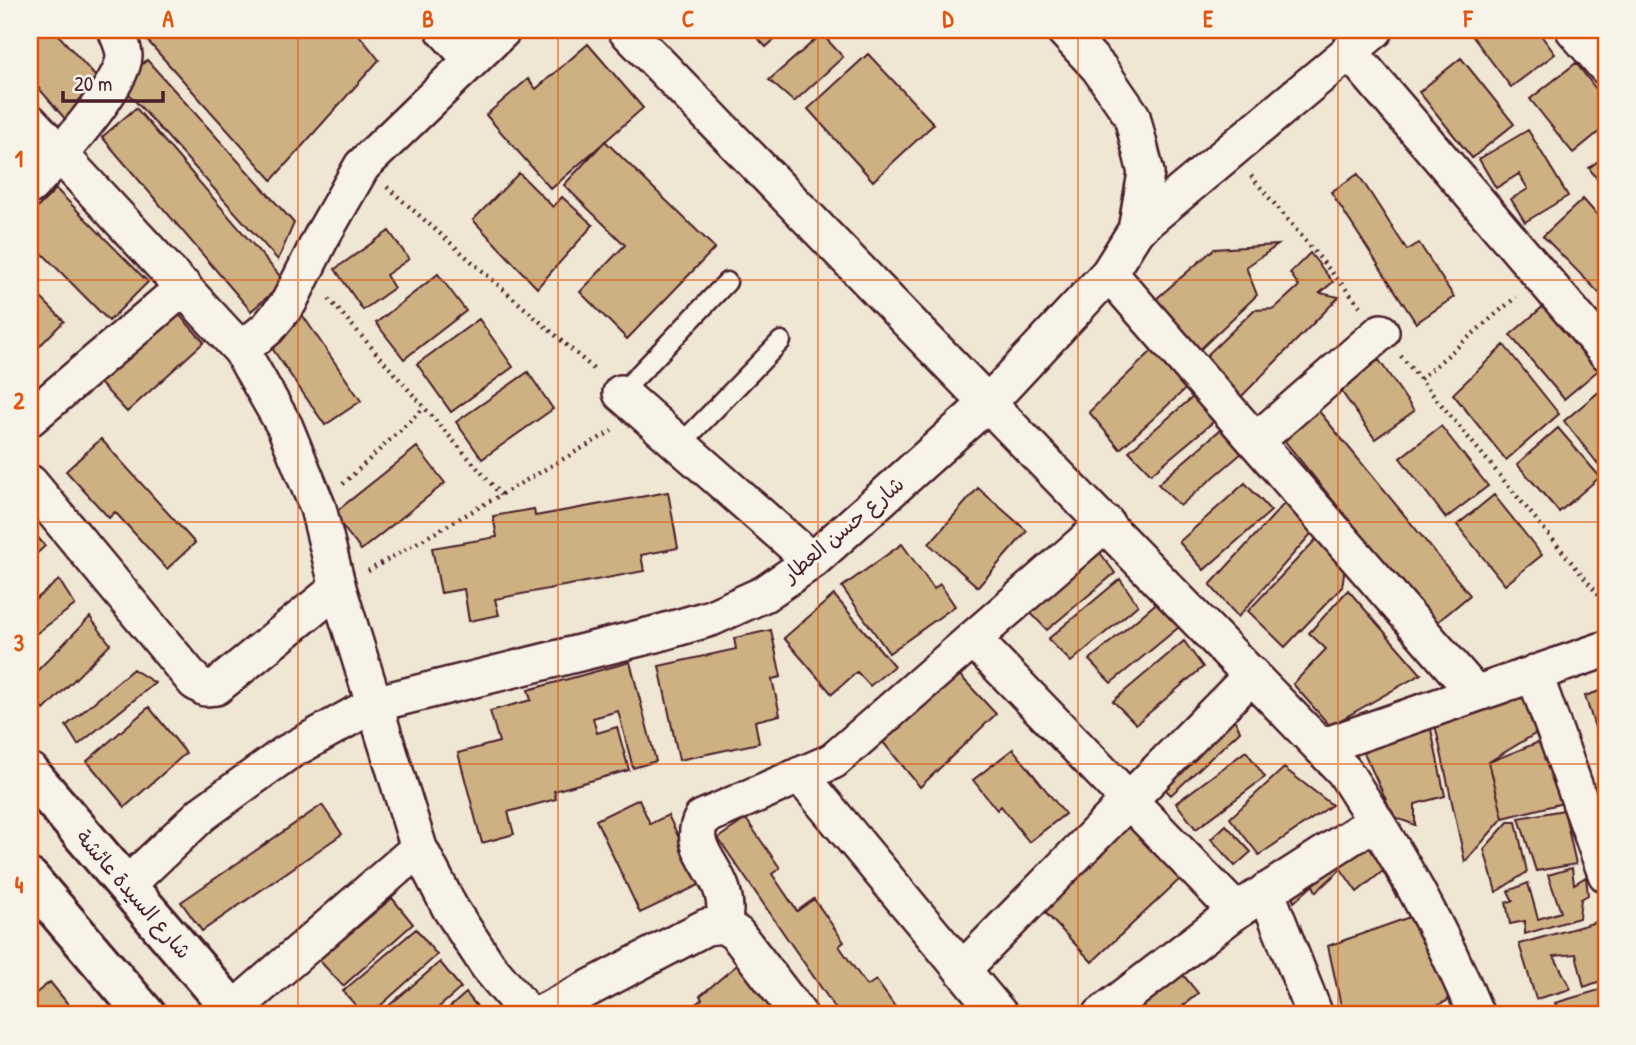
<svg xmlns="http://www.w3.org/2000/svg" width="1636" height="1045" viewBox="0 0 1636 1045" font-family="'Patrick Hand','Playpen Sans Arabic',sans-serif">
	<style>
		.building { fill: #ceb183; stroke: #4a1f2b; stroke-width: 2 }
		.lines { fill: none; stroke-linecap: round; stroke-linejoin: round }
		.lane-casing { stroke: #4a1f2b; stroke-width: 23 }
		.street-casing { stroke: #4a1f2b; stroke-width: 40 }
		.secondary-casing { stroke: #4a1f2b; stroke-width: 44 }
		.path { stroke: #4a1f2b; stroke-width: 4.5; stroke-dasharray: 2 5; stroke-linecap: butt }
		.lane { stroke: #f7f3e8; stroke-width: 18 }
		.street { stroke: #f7f3e8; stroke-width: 35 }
		.secondary { stroke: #f7f3e8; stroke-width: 38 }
		.grid { fill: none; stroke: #e0560e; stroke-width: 2; stroke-opacity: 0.55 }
		.labels { text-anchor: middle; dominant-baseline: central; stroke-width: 6; stroke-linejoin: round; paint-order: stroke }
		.street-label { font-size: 21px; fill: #4a1f2b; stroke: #f7f3e8 }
		.neatline { fill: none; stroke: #e0560e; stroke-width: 2.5 }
		.grid-label { font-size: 23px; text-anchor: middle; font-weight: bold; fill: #e0560e }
	</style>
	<rect width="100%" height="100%" fill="#efe6d4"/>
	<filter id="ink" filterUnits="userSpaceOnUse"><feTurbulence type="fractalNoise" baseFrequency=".0143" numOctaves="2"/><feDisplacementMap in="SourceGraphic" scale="14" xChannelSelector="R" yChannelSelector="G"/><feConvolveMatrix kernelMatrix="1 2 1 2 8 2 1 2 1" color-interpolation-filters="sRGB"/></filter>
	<g filter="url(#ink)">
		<path class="building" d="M 30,30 L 54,30 L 104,86 L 66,120 L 30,78 Z
			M 157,30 L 355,30 L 379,60 L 272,180 L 146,39 Z
			M 750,30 L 785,30 L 766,47 Z
			M 1474,30 L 1537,30 L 1555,54 L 1511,87 L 1470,33 Z
			M 822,34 L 843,57 L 794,102 L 769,80 Z
			M 588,44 L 643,108 L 551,189 L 486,115 L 528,79 L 536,89 Z
			M 868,54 L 934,124 L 873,181 L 808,109 Z
			M 1461,58 L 1514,124 L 1472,158 L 1419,92 Z
			M 147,60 L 294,223 L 278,260 L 120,84 Z
			M 1576,63 L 1596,89 L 1599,87 L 1606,96 L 1606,126 L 1573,153 L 1530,99 Z
			M 136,108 L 285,282 L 251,311 L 102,137 Z
			M 1528,130 L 1568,196 L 1525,222 L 1511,199 L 1528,189 L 1519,174 L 1496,188 L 1479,159 Z
			M 605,141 L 715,248 L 627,339 L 580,292 L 625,245 L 564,185 Z
			M 1606,155 L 1606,191 L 1589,168 Z
			M 519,173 L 553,207 L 562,197 L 593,225 L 537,288 L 473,220 Z
			M 1358,174 L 1407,250 L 1419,243 L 1454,297 L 1416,323 L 1331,192 Z
			M 56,189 L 148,282 L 109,321 L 30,241 L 30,215 Z
			M 1583,199 L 1606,225 L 1606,287 L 1599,293 L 1543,236 Z
			M 389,231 L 409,259 L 386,275 L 394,288 L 363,310 L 335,269 Z
			M 1278,245 L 1246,267 L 1257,295 L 1187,362 L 1148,306 L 1214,249 Z
			M 1310,253 L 1333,282 L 1320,293 L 1339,297 L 1238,400 L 1201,361 L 1254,310 L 1274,309 L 1299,286 L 1290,273 Z
			M 438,274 L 466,311 L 404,359 L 376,323 Z
			M 30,287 L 64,321 L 30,356 Z
			M 1546,304 L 1601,368 L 1564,399 L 1510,335 Z
			M 176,311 L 204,342 L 127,412 L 99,382 Z
			M 301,313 L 361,401 L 325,425 L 265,338 Z
			M 479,319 L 513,367 L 451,412 L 417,364 Z
			M 1161,342 L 1192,383 L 1120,449 L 1089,412 Z
			M 1504,345 L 1559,414 L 1506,460 L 1453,394 Z
			M 1379,360 L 1414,411 L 1375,439 L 1339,388 Z
			M 528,372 L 553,409 L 482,459 L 456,422 Z
			M 1606,386 L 1606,474 L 1564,421 Z
			M 1200,391 L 1219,417 L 1151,474 L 1129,451 Z
			M 1318,410 L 1470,595 L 1434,625 L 1283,439 Z
			M 1228,423 L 1249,447 L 1180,506 L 1158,484 Z
			M 1441,426 L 1488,486 L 1446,518 L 1400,458 Z
			M 1558,428 L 1600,477 L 1559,512 L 1517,464 Z
			M 101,439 L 195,543 L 167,569 L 115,512 L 109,518 L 66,471 Z
			M 417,447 L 445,483 L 361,550 L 333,514 Z
			M 1245,483 L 1271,511 L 1204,570 L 1179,542 Z
			M 978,488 L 1027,531 L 978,587 L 929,544 Z
			M 668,492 L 678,548 L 641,555 L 644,571 L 495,599 L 499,615 L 469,621 L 464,589 L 441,593 L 432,548 L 497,537 L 493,516 L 534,509 L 535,516 Z
			M 1293,494 L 1317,527 L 1238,617 L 1210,585 Z
			M 1494,495 L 1542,555 L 1505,585 L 1457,525 Z
			M 30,528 L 45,546 L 30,560 Z
			M 1322,533 L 1346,560 L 1342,587 L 1285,647 L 1248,611 Z
			M 902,544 L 934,589 L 940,584 L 955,606 L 889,653 L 842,587 Z
			M 1096,547 L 1115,573 L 1047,630 L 1025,607 Z
			M 1120,579 L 1138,605 L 1071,662 L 1048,639 Z
			M 59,580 L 75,605 L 30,638 L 30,604 Z
			M 1348,590 L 1421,674 L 1330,726 L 1293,684 L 1326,649 L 1309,633 Z
			M 834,595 L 894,666 L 870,686 L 857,672 L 832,694 L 784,638 Z
			M 1160,600 L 1179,627 L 1111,683 L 1089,660 Z
			M 90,617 L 110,644 L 44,710 L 30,691 L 30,678 Z
			M 771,630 L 781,677 L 772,679 L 780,715 L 755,721 L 759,743 L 679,760 L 659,666 L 736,649 L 734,638 Z
			M 1184,641 L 1203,667 L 1136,724 L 1113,701 Z
			M 630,662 L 656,761 L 633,768 L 618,711 L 593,718 L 597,733 L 617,727 L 629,770 L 554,791 L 556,799 L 508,812 L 514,834 L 482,843 L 458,753 L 499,742 L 490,711 L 531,700 L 528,690 Z
			M 133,669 L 155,683 L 78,745 L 66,726 Z
			M 955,670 L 996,714 L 920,787 L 878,736 Z
			M 1606,689 L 1606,738 L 1599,740 L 1585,696 Z
			M 1529,690 L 1538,732 L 1489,762 L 1503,818 L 1465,862 L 1434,720 Z
			M 149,707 L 186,753 L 125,807 L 87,761 Z
			M 1229,708 L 1240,731 L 1171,795 L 1152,777 Z
			M 1428,715 L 1445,796 L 1415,804 L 1415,825 L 1394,817 L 1359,742 Z
			M 1544,740 L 1567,802 L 1503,818 L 1489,762 Z
			M 1013,749 L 1065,814 L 1029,842 L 1001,806 L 997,810 L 973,780 Z
			M 1246,751 L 1265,777 L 1196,829 L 1176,803 Z
			M 1284,768 L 1332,805 L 1259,855 L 1230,818 Z
			M 639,799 L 650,824 L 668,815 L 701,884 L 640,913 L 596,820 Z
			M 322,805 L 342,834 L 202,931 L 181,902 Z
			M 1564,810 L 1576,864 L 1536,871 L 1519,818 Z
			M 746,819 L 780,868 L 772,874 L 797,911 L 814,899 L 844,942 L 839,946 L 867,986 L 876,980 L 901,1015 L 840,1015 L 718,838 Z
			M 1508,822 L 1516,822 L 1527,872 L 1496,892 L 1484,849 Z
			M 1127,823 L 1180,879 L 1092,962 L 1039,906 Z
			M 1226,825 L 1251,852 L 1235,866 L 1211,839 Z
			M 1369,834 L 1405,890 L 1396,897 L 1383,871 L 1357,892 L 1341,869 L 1316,892 L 1313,885 L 1294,902 L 1286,884 Z
			M 1572,868 L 1574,884 L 1586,877 L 1588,895 L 1581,899 L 1579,918 L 1525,934 L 1525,921 L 1510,924 L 1506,902 L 1513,901 L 1508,891 L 1528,883 L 1538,919 L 1561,912 L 1548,875 Z
			M 392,898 L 413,924 L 343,986 L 319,960 Z
			M 1421,913 L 1449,1000 L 1417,1015 L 1343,1015 L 1328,946 Z
			M 1600,921 L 1606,947 L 1606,979 L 1584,987 L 1576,954 L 1554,956 L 1571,989 L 1536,999 L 1519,944 Z
			M 416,929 L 437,955 L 370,1015 L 364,1015 L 343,991 Z
			M 744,959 L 791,1015 L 682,1015 L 702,999 L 700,996 Z
			M 440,962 L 461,988 L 430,1015 L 378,1015 Z
			M 1179,970 L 1198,993 L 1172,1015 L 1122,1015 Z
			M 50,982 L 77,1015 L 30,1015 L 30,998 Z
			M 1606,988 L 1606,1015 L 1560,1015 L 1555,1003 Z
			M 466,993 L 484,1015 L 441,1015 Z"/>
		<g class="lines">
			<defs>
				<path id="lane" d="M 621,393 L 727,282
					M 680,445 L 781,341"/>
				<path id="street" d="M 444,30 L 472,60
					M 626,30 L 1344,771 C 1395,850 1441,928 1476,1015
					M 1574,30 L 1606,67
					M 1349,51 L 1606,352
					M 30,122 L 241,350 L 285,427 L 318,508 L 338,588 L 419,848 L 450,908 L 488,966 L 529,1015
					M 30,186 C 52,164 124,85 124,56 C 124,48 119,37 116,30
					M 1136,230 L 1375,30
					M 1109,273 L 1475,693
					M 241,350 L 268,328 L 289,302 L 322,236 L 362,166 L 503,30
					M 621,393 L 812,561
					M 30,418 L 184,287
					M 1256,441 L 1381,332
					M 30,483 L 195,682 L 205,688 L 216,687 L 338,588
					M 973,639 L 1236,911
					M 1534,673 L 1606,874
					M 1321,747 L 1606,649
					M 800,775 L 1000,1015
					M 127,885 L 202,814 L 285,754 L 374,704 L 656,634 L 711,618 L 764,594 L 812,561 L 989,402 L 1109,273 L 1136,230 L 1146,173 L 1132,116 L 1099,68 L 1064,30
					M 1266,891 L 1315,1015
					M 723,925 C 736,873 682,855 702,818 L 833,761 L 1106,523
					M 962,970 L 1252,675
					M 233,1010 L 419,848
					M 538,1015 L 706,927 L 723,925 L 737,934 L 799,1015
					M 1101,1015 L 1236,911 L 1376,821"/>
				<path id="secondary" d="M 30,773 L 237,1015
					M 30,879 L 146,1015"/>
			</defs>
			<use href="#lane" class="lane-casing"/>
			<use href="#street" class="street-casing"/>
			<use href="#secondary" class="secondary-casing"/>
			<path class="path" d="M 1251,176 L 1360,306
				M 387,187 L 596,371
				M 329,299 L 501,495
				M 1401,356 L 1606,604
				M 1420,379 L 1516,297
				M 343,484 L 424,408
				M 368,571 L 612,431"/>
			<use href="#lane" class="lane"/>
			<use href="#street" class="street"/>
			<use href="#secondary" class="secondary"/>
		</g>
	</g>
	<path class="grid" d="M 298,30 L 298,1015M 558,30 L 558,1015M 818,30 L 818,1015M 1078,30 L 1078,1015M 1338,30 L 1338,1015M 30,280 L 1606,280M 30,522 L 1606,522M 30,764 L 1606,764"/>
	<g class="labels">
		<g class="street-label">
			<text transform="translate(843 529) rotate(-40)">شارع حسن العطار</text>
			<text transform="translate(134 894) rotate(49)">شارع السيدة عائشة</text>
		</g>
	</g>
	<rect width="1636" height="1045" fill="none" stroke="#f7f3e8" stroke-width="77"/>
	<path d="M63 91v10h100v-10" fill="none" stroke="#4a1f2b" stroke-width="3.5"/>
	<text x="74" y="91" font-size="21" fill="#4a1f2b" stroke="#f7f3e8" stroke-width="5" paint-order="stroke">20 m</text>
	<rect x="38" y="38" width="1560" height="968" class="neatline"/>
	<g class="grid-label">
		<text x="168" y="27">A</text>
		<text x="428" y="27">B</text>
		<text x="688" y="27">C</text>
		<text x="948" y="27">D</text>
		<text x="1208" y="27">E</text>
		<text x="1468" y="27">F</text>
		<text x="19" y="167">1</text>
		<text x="19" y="409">2</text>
		<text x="19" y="651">3</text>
		<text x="19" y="893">4</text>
	</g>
</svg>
